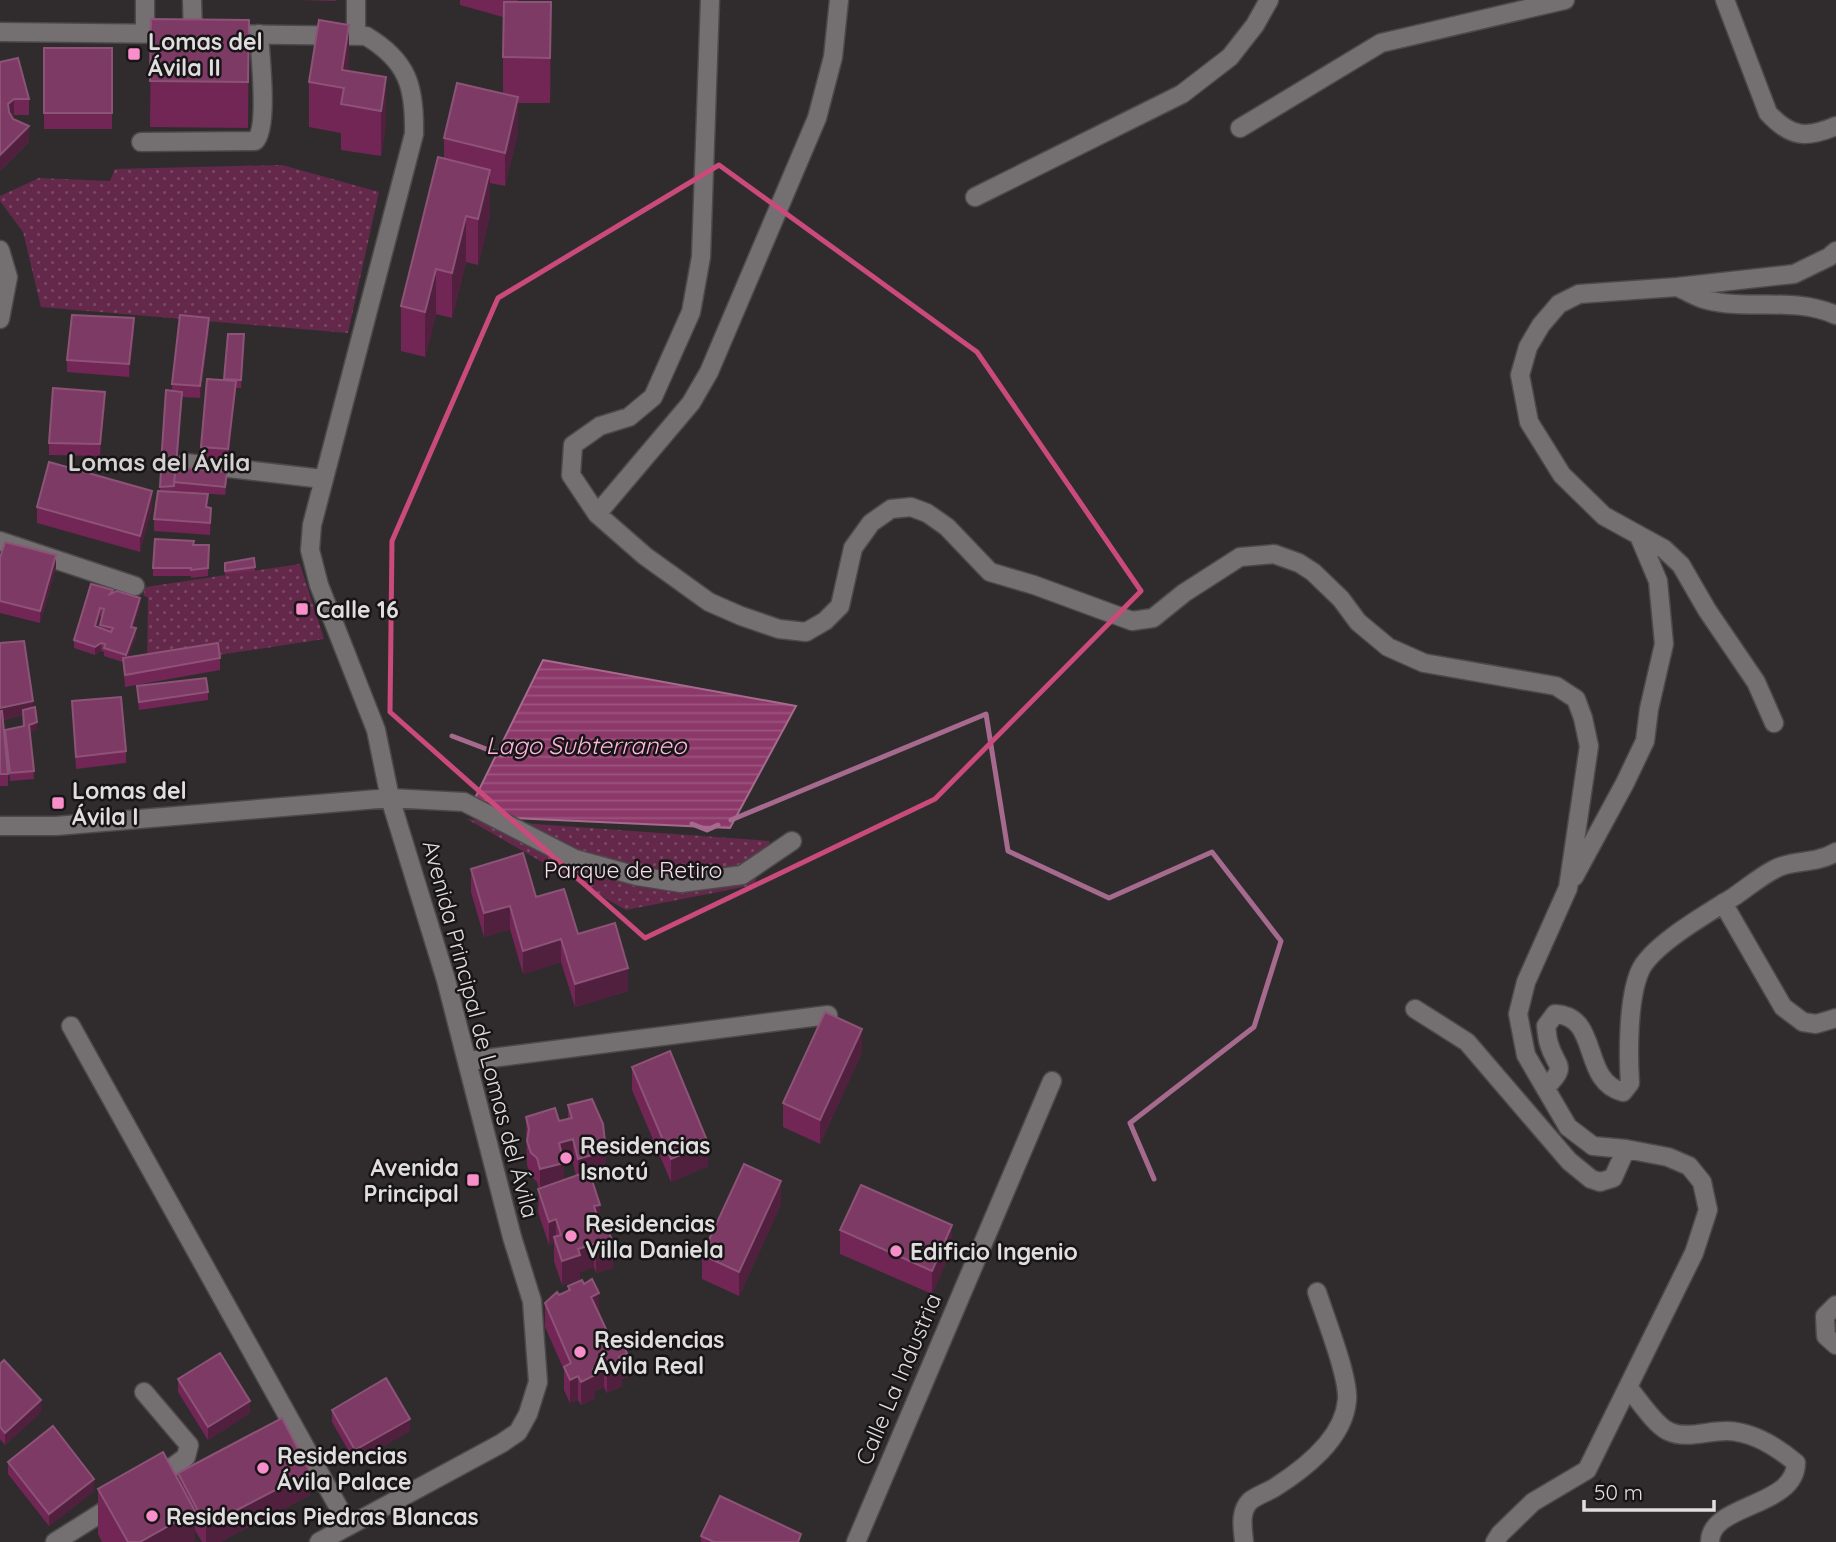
<svg xmlns="http://www.w3.org/2000/svg" width="1836" height="1542" viewBox="0 0 1836 1542" font-family="Quicksand,sans-serif">
	<style>
		.grass { fill: url(#grass-dots) }
		.water { fill: url(#water-rules); stroke: #a56a8d; stroke-width: 2 }
		.lines { fill: none; stroke-linecap: round; stroke-linejoin: round }
		.stream { stroke: #a56a8d; stroke-width: 5 }
		.minor-casing { stroke: #4c494a; stroke-width: 21 }
		.minor { stroke: #746f71; stroke-width: 18 }
		.wall { fill: #712655; fill-rule: evenodd }
		.shaded-wall { fill: #52203f }
		.building { fill: #7d3a64; stroke: #8d5377; stroke-width: 2; fill-rule: evenodd }
		.marked { fill: none; stroke: #ca4a7c; stroke-width: 5; stroke-linejoin: round }
		.poi-dot { fill: #f98fca; stroke: #171516; stroke-width: 2.5 }
		.labels { text-anchor: middle; dominant-baseline: central; stroke-width: 5; stroke-linejoin: round; paint-order: stroke }
		.poi-label { font-size: 23px; font-weight: bold; fill: #e0dedf; stroke: #171516; text-anchor: start }
		.park-label { font-size: 23px; fill: #f4dce8; stroke: #171516 }
		.street-label { font-size: 23px; fill: #e0dedf; stroke: #171516 }
		.neighbourhood-label { font-size: 24px; font-weight: bold; fill: #d5d0d2; stroke: #171516 }
		.water-label { font-size: 24px; font-style: italic; fill: #fdb7dc; stroke: #171516 }
	</style>
	<defs>
		<pattern id="grass-dots" width="8" height="8" patternUnits="userSpaceOnUse" patternTransform="scale(1.75)"><rect width="8" height="8" fill="#63284a"/><path d="M2 2h.1M6 6h.1" fill="none" stroke="#794764" stroke-width="1.8" stroke-linecap="round"/></pattern>
		<pattern id="water-rules" width="6" height="5" patternUnits="userSpaceOnUse" patternTransform="scale(1.75)"><rect width="6" height="5" fill="#8c396a"/><path d="M0 2.5h6" fill="none" stroke="#9c557f"/></pattern>
	</defs>
	<rect width="100%" height="100%" fill="#302c2e"/>
	<path class="grass" d="M 282,165 L 379,192 L 348,333 L 41,307 L 23,232 L 0,201 L 0,196 L 39,178 L 110,181 L 115,169 Z
		M 300,564 L 324,639 L 147,666 L 148,598 L 143,595 L 146,587 Z
		M 467,819 L 770,841 L 754,885 L 626,910 Z"/>
	<path class="water" d="M 543,660 L 796,706 L 730,828 L 512,818 L 475,798 Z"/>
	<g class="lines">
		<path class="stream" d="M 452,736 L 502,755
			M 731,820 L 986,714 L 1008,851 L 1109,898 L 1212,852 L 1281,941 L 1254,1027 L 1130,1123 L 1154,1179
			M 692,824 L 707,830 L 718,825"/>
		<defs>
			<path id="minor" d="M 192,0 L 193,34
				M 710,0 L 701,257 L 691,312 L 653,397 L 629,417 L 600,426 L 573,445 L 571,475 L 597,514 L 645,556 L 709,602 L 741,616 L 779,629 L 806,632 L 825,621 L 840,606 L 853,548 L 871,523 L 891,509 L 911,507 L 927,513 L 947,527 L 990,572 L 1034,585 L 1132,621 L 1153,618 L 1184,593 L 1240,557 L 1274,554 L 1299,563 L 1313,572 L 1341,599 L 1358,622 L 1388,647 L 1424,663 L 1556,686 L 1576,699 L 1583,718 L 1589,746 L 1568,888 L 1526,982 L 1518,1014 L 1526,1055 L 1568,1127 L 1593,1146 L 1626,1149 L 1668,1157 L 1689,1166 L 1702,1182 L 1708,1210 L 1694,1253 L 1587,1470 L 1533,1502 L 1500,1534 L 1495,1542
				M 1725,0 L 1768,113 C 1790,137 1806,139 1836,126
				M 0,32 L 175,34
				M 145,34 L 145,0
				M 227,34 L 366,36 C 408,61 415,87 414,134 L 312,525 L 310,550 L 319,585 L 376,730 L 390,798 L 446,980 L 512,1237 L 532,1301 L 538,1382 L 528,1414 L 518,1432 L 502,1443 L 319,1542
				M 356,35 L 356,0
				M 1240,128 L 1381,43 L 1565,0
				M 141,142 L 255,141 C 269,128 260,54 259,34
				M 975,197 L 1182,94 L 1230,57 L 1255,25 L 1269,0
				M 0,250 L 8,277 L 0,319
				M 1677,287 C 1687,291 1697,298 1707,300 C 1750,311 1792,296 1836,315
				M 186,463 L 323,479
				M 597,514 L 691,403 L 709,372 L 817,118 L 833,57 L 839,0
				M 0,541 L 135,586
				M 1774,723 L 1756,682 L 1707,610 L 1681,565 L 1664,549 L 1604,516 L 1562,475 L 1529,422 L 1520,375 L 1528,347 L 1541,325 L 1559,304 L 1579,294 L 1677,287 L 1794,274 L 1829,257 L 1836,251
				M 0,826 L 56,826 L 390,798 L 464,802 L 575,859 L 637,876 L 681,883 L 742,875 L 792,841
				M 1574,877 L 1625,783 L 1645,741 L 1649,709 L 1664,644 L 1658,581 L 1639,536
				M 1723,903 L 1783,1007 L 1803,1022 L 1816,1024 L 1836,1018
				M 1415,1009 L 1467,1042 L 1569,1161 L 1591,1179 L 1600,1182 L 1613,1178 L 1626,1149
				M 71,1026 L 349,1526
				M 468,1061 L 828,1015
				M 1545,1088 C 1569,1065 1556,1068 1549,1044 C 1547,1038 1547,1032 1546,1026 L 1555,1014 C 1601,1016 1580,1081 1623,1092 L 1630,1083 C 1628,1053 1628,998 1640,971 C 1651,945 1710,912 1735,896 C 1748,887 1761,876 1775,869 C 1793,859 1814,865 1836,852
				M 1836,1305 L 1825,1316 L 1826,1336 L 1836,1345
				M 1628,1387 C 1638,1399 1655,1425 1668,1431 C 1686,1440 1709,1430 1728,1431 C 1754,1432 1777,1447 1796,1463 C 1795,1508 1710,1503 1710,1542
				M 144,1392 L 189,1445 L 186,1457 L 153,1481
				M 55,1542 L 117,1503
				M 856,1542 L 1052,1081
				M 1244,1542 C 1243,1529 1239,1512 1250,1501 C 1256,1496 1267,1492 1274,1488 C 1304,1469 1344,1439 1347,1400 C 1349,1377 1325,1317 1317,1292"/>
		</defs>
		<use href="#minor" class="minor-casing"/>
		<use href="#minor" class="minor"/>
	</g>
	<path class="wall" d="M 299,0 L 337,0 L 336,1 Z
		M 460,0 L 518,0 L 518,2 L 551,48 L 550,103 L 518,103 L 518,131 L 505,186 L 490,183 L 490,215 L 478,265 L 466,262 L 452,318 L 436,314 L 425,357 L 401,351 L 401,306 L 444,158 L 444,138 L 503,94 L 503,17 L 460,5 Z
		M 151,19 L 249,20 L 248,128 L 150,127 Z
		M 44,48 L 112,48 L 112,129 L 44,129 Z
		M 0,62 L 29,99 L 29,115 L 14,115 L 12,117 L 29,142 L 0,171 Z
		M 349,71 L 386,77 L 386,123 L 381,156 L 341,150 L 341,133 L 309,127 L 309,82 Z
		M 134,330 L 129,377 L 67,372 L 67,360 Z
		M 209,330 L 200,398 L 182,397 L 177,467 L 227,480 L 225,495 L 174,491 L 160,491 L 161,464 L 172,391 L 172,384 Z
		M 228,334 L 244,342 L 241,388 L 236,388 L 228,461 L 201,459 L 201,447 L 224,381 Z
		M 105,404 L 100,456 L 49,455 L 49,443 Z
		M 37,507 L 152,507 L 140,552 L 37,523 Z
		M 207,507 L 211,520 L 210,535 L 154,531 L 154,519 Z
		M 194,545 L 209,545 L 208,576 L 191,578 L 191,576 L 153,576 L 153,568 Z
		M 0,558 L 56,567 L 40,623 L 0,613 Z
		M 225,567 L 255,567 L 255,571 L 225,575 Z
		M 113,593 L 140,606 L 133,627 L 136,636 L 128,658 L 220,658 L 220,670 L 125,687 L 123,662 L 104,656 L 104,652 L 101,651 L 95,655 L 74,648 L 74,640 ZM 100,616 L 102,617 L 100,628 L 97,627 Z
		M 0,643 L 33,708 L 37,730 L 30,732 L 34,779 L 10,781 L 5,730 L 24,726 L 23,715 L 3,720 L 8,774 L 8,786 L 0,786 Z
		M 137,686 L 208,692 L 208,700 L 139,710 Z
		M 72,701 L 126,751 L 126,763 L 76,769 Z
		M 471,869 L 536,897 L 578,934 L 628,991 L 575,1007 L 561,962 L 523,974 L 510,929 L 484,937 L 471,892 Z
		M 862,1052 L 820,1144 L 783,1127 L 783,1103 Z
		M 632,1067 L 708,1166 L 671,1182 L 632,1090 Z
		M 568,1105 L 606,1175 L 591,1179 L 600,1222 L 613,1268 L 596,1273 L 594,1267 L 580,1272 L 580,1279 L 562,1285 L 554,1261 L 554,1243 L 549,1245 L 538,1212 L 539,1189 L 537,1182 L 531,1176 L 527,1165 L 526,1117 L 559,1121 L 568,1119 ZM 573,1163 L 576,1176 L 564,1180 L 564,1165 Z
		M 781,1204 L 739,1296 L 702,1279 L 702,1255 Z
		M 840,1230 L 952,1249 L 932,1294 L 840,1254 Z
		M 568,1286 L 599,1314 L 627,1377 L 622,1379 L 622,1386 L 607,1393 L 604,1387 L 595,1391 L 595,1398 L 581,1405 L 578,1400 L 570,1403 L 564,1390 L 564,1370 L 545,1327 L 545,1303 L 568,1291 Z
		M 0,1364 L 41,1412 L 5,1445 L 0,1439 Z
		M 178,1379 L 250,1413 L 208,1440 L 178,1392 Z
		M 332,1410 L 410,1431 L 355,1462 L 332,1422 Z
		M 8,1462 L 94,1491 L 49,1526 L 8,1474 Z
		M 178,1473 L 310,1495 L 220,1542 L 202,1542 L 195,1530 L 195,1542 L 102,1542 L 98,1534 L 98,1489 L 178,1480 Z
		M 701,1536 L 801,1542 L 701,1542 Z"/>
	<path class="shaded-wall" d="M 551,2 L 551,48 L 550,103 L 550,58 Z
		M 349,25 L 349,71 L 344,88 L 342,70 Z
		M 386,77 L 386,123 L 381,156 L 381,111 Z
		M 518,97 L 518,131 L 505,186 L 505,153 Z
		M 14,99 L 14,115 L 8,120 L 8,104 Z
		M 29,126 L 29,142 L 0,171 L 0,155 Z
		M 490,170 L 490,215 L 478,265 L 478,219 Z
		M 466,216 L 466,262 L 452,318 L 452,273 Z
		M 436,269 L 436,314 L 425,357 L 425,312 Z
		M 134,318 L 134,330 L 129,377 L 129,364 Z
		M 209,318 L 209,330 L 200,398 L 200,386 Z
		M 236,381 L 236,393 L 228,461 L 228,449 Z
		M 105,392 L 105,404 L 100,456 L 100,444 Z
		M 152,491 L 152,507 L 140,552 L 140,536 Z
		M 211,508 L 211,520 L 210,535 L 210,523 Z
		M 56,555 L 56,567 L 40,623 L 40,611 Z
		M 140,598 L 140,606 L 131,635 L 131,627 Z
		M 100,608 L 100,616 L 95,634 L 95,626 Z
		M 136,628 L 136,636 L 126,663 L 126,655 Z
		M 101,643 L 101,651 L 95,655 L 95,647 Z
		M 33,701 L 33,713 L 0,720 L 0,708 Z
		M 37,722 L 37,730 L 29,733 L 29,725 Z
		M 510,906 L 510,929 L 484,937 L 484,913 Z
		M 561,939 L 561,962 L 523,974 L 523,951 Z
		M 628,968 L 628,991 L 575,1007 L 575,984 Z
		M 862,1029 L 862,1052 L 820,1144 L 820,1120 Z
		M 573,1139 L 573,1163 L 564,1165 L 564,1186 L 540,1193 L 540,1169 L 559,1143 Z
		M 708,1143 L 708,1166 L 671,1182 L 671,1159 Z
		M 606,1151 L 606,1175 L 578,1183 L 578,1159 Z
		M 781,1181 L 781,1204 L 739,1296 L 739,1272 Z
		M 600,1205 L 600,1228 L 594,1206 Z
		M 556,1219 L 556,1242 L 554,1237 L 554,1243 L 549,1245 L 549,1222 Z
		M 952,1225 L 952,1249 L 932,1294 L 932,1271 Z
		M 594,1244 L 594,1267 L 580,1272 L 580,1279 L 562,1285 L 562,1261 L 578,1249 Z
		M 613,1244 L 613,1268 L 596,1273 L 596,1250 Z
		M 599,1293 L 599,1317 L 591,1297 Z
		M 627,1353 L 627,1377 L 622,1379 L 622,1386 L 607,1393 L 607,1369 L 619,1357 Z
		M 604,1364 L 604,1387 L 595,1391 L 595,1398 L 581,1405 L 581,1382 L 593,1369 Z
		M 578,1376 L 578,1400 L 570,1403 L 570,1380 Z
		M 41,1400 L 41,1412 L 5,1445 L 5,1433 Z
		M 250,1401 L 250,1413 L 208,1440 L 208,1427 Z
		M 410,1419 L 410,1431 L 355,1462 L 355,1450 Z
		M 310,1472 L 310,1495 L 220,1542 L 206,1542 L 206,1526 Z
		M 94,1479 L 94,1491 L 49,1526 L 49,1514 Z
		M 195,1511 L 195,1542 L 140,1542 Z"/>
	<path class="building" d="M 504,2 L 551,2 L 550,58 L 503,57 Z
		M 151,19 L 249,20 L 248,82 L 150,81 Z
		M 319,20 L 349,25 L 342,70 L 386,77 L 381,111 L 341,104 L 344,88 L 309,82 Z
		M 44,48 L 112,48 L 112,113 L 44,113 Z
		M 18,58 L 29,99 L 14,99 L 8,104 L 9,112 L 13,119 L 29,126 L 0,155 L 0,62 Z
		M 457,83 L 518,97 L 505,153 L 444,138 Z
		M 438,157 L 490,170 L 478,219 L 466,216 L 452,273 L 436,269 L 425,312 L 401,306 Z
		M 72,315 L 134,318 L 129,364 L 67,360 Z
		M 180,315 L 209,318 L 200,386 L 172,384 Z
		M 228,334 L 244,334 L 241,380 L 224,379 Z
		M 207,379 L 236,381 L 228,449 L 201,447 Z
		M 53,388 L 105,392 L 100,444 L 49,443 Z
		M 166,390 L 182,392 L 176,465 L 161,464 Z
		M 49,462 L 152,491 L 140,536 L 37,507 Z
		M 176,467 L 227,472 L 225,487 L 174,482 Z
		M 161,471 L 175,471 L 174,486 L 160,487 Z
		M 158,491 L 208,494 L 206,507 L 211,508 L 210,523 L 154,519 Z
		M 155,539 L 194,541 L 193,545 L 209,545 L 208,568 L 191,570 L 191,568 L 153,568 Z
		M 5,542 L 56,555 L 40,611 L 0,601 L 0,558 Z
		M 254,558 L 255,567 L 225,571 L 225,563 Z
		M 91,584 L 113,590 L 110,594 L 117,591 L 140,598 L 131,627 L 136,628 L 126,655 L 104,648 L 105,644 L 101,643 L 95,647 L 74,640 ZM 100,608 L 104,609 L 100,625 L 113,628 L 111,632 L 95,626 Z
		M 24,641 L 33,701 L 0,708 L 0,643 Z
		M 218,643 L 220,658 L 125,675 L 123,658 Z
		M 206,678 L 208,692 L 139,702 L 137,686 Z
		M 121,697 L 126,751 L 76,757 L 72,701 Z
		M 35,707 L 37,722 L 29,725 L 34,771 L 10,773 L 5,730 L 24,726 L 23,710 Z
		M 0,711 L 2,711 L 8,774 L 0,774 Z
		M 523,853 L 536,897 L 564,889 L 578,934 L 615,923 L 628,968 L 575,984 L 561,939 L 523,951 L 510,906 L 484,913 L 471,869 Z
		M 825,1012 L 862,1029 L 820,1120 L 783,1103 Z
		M 670,1051 L 708,1143 L 671,1159 L 632,1067 Z
		M 592,1099 L 603,1124 L 606,1151 L 578,1159 L 573,1139 L 559,1143 L 564,1163 L 540,1169 L 537,1158 L 531,1153 L 527,1141 L 529,1129 L 526,1117 L 555,1108 L 559,1121 L 572,1118 L 568,1105 Z
		M 744,1164 L 781,1181 L 739,1272 L 702,1255 Z
		M 589,1171 L 600,1205 L 594,1206 L 599,1222 L 605,1220 L 613,1244 L 596,1250 L 594,1244 L 578,1249 L 580,1255 L 562,1261 L 554,1237 L 561,1235 L 556,1219 L 549,1222 L 538,1189 Z
		M 861,1185 L 952,1225 L 932,1271 L 840,1230 Z
		M 592,1279 L 599,1293 L 591,1297 L 613,1344 L 620,1340 L 627,1353 L 619,1357 L 622,1362 L 607,1369 L 604,1364 L 593,1369 L 595,1375 L 581,1382 L 578,1376 L 570,1380 L 564,1367 L 571,1363 L 545,1303 L 557,1292 L 559,1295 L 570,1290 L 568,1286 L 582,1280 L 584,1284 Z
		M 220,1353 L 250,1401 L 208,1427 L 178,1379 Z
		M 4,1360 L 41,1400 L 5,1433 L 0,1427 L 0,1364 Z
		M 386,1378 L 410,1419 L 355,1450 L 332,1410 Z
		M 282,1418 L 310,1472 L 206,1526 L 178,1473 Z
		M 53,1426 L 94,1479 L 49,1514 L 8,1462 Z
		M 163,1452 L 195,1511 L 140,1542 L 128,1542 L 98,1489 Z
		M 720,1496 L 801,1534 L 798,1542 L 714,1542 L 701,1536 Z"/>
	<path class="marked" d="M 719,165 L 977,352 L 1141,591 L 935,799 L 645,938 L 390,712 L 392,541 L 498,298 Z"/>
	<g class="poi-dot">
		<rect x="127" y="47" width="14" height="14" rx="3.5"/>
		<rect x="295" y="602" width="14" height="14" rx="3.5"/>
		<rect x="51" y="796" width="14" height="14" rx="3.5"/>
		<circle cx="566" cy="1158" r="7"/>
		<rect x="466" y="1173" width="14" height="14" rx="3.5"/>
		<circle cx="571" cy="1236" r="7"/>
		<circle cx="896" cy="1251" r="7"/>
		<circle cx="580" cy="1352" r="7"/>
		<circle cx="263" cy="1468" r="7"/>
		<circle cx="152" cy="1516" r="7"/>
	</g>
	<g class="labels">
		<g class="poi-label">
			<text x="148" y="41">Lomas del<tspan x="148" dy="26">Ávila II</tspan></text>
			<text x="316" y="609">Calle 16</text>
			<text x="72" y="790">Lomas del<tspan x="72" dy="26">Ávila I</tspan></text>
			<text x="580" y="1145">Residencias<tspan x="580" dy="26">Isnotú</tspan></text>
			<text x="459" y="1167" text-anchor="end">Avenida<tspan x="459" dy="26">Principal</tspan></text>
			<text x="585" y="1223">Residencias<tspan x="585" dy="26">Villa Daniela</tspan></text>
			<text x="910" y="1251">Edificio Ingenio</text>
			<text x="594" y="1339">Residencias<tspan x="594" dy="26">Ávila Real</tspan></text>
			<text x="277" y="1455">Residencias<tspan x="277" dy="26">Ávila Palace</tspan></text>
			<text x="166" y="1516">Residencias Piedras Blancas</text>
		</g>
		<g class="park-label">
			<text x="633" y="869">Parque de Retiro</text>
		</g>
		<g class="street-label">
			<text transform="translate(481 1029) rotate(75)">Avenida Principal de Lomas del Ávila</text>
			<text transform="translate(898 1379) rotate(-67)">Calle La Industria</text>
		</g>
		<g class="neighbourhood-label">
			<text x="159" y="462">Lomas del Ávila</text>
		</g>
		<g class="water-label">
			<text x="586" y="745">Lago Subterraneo</text>
		</g>
	</g>
	<path d="M1584 1500v10h130v-10" fill="none" stroke="#e0dedf" stroke-width="3.5"/>
	<text x="1594" y="1500" font-size="21" fill="#e0dedf" stroke="#171516" stroke-width="5" paint-order="stroke">50 m</text>
</svg>
